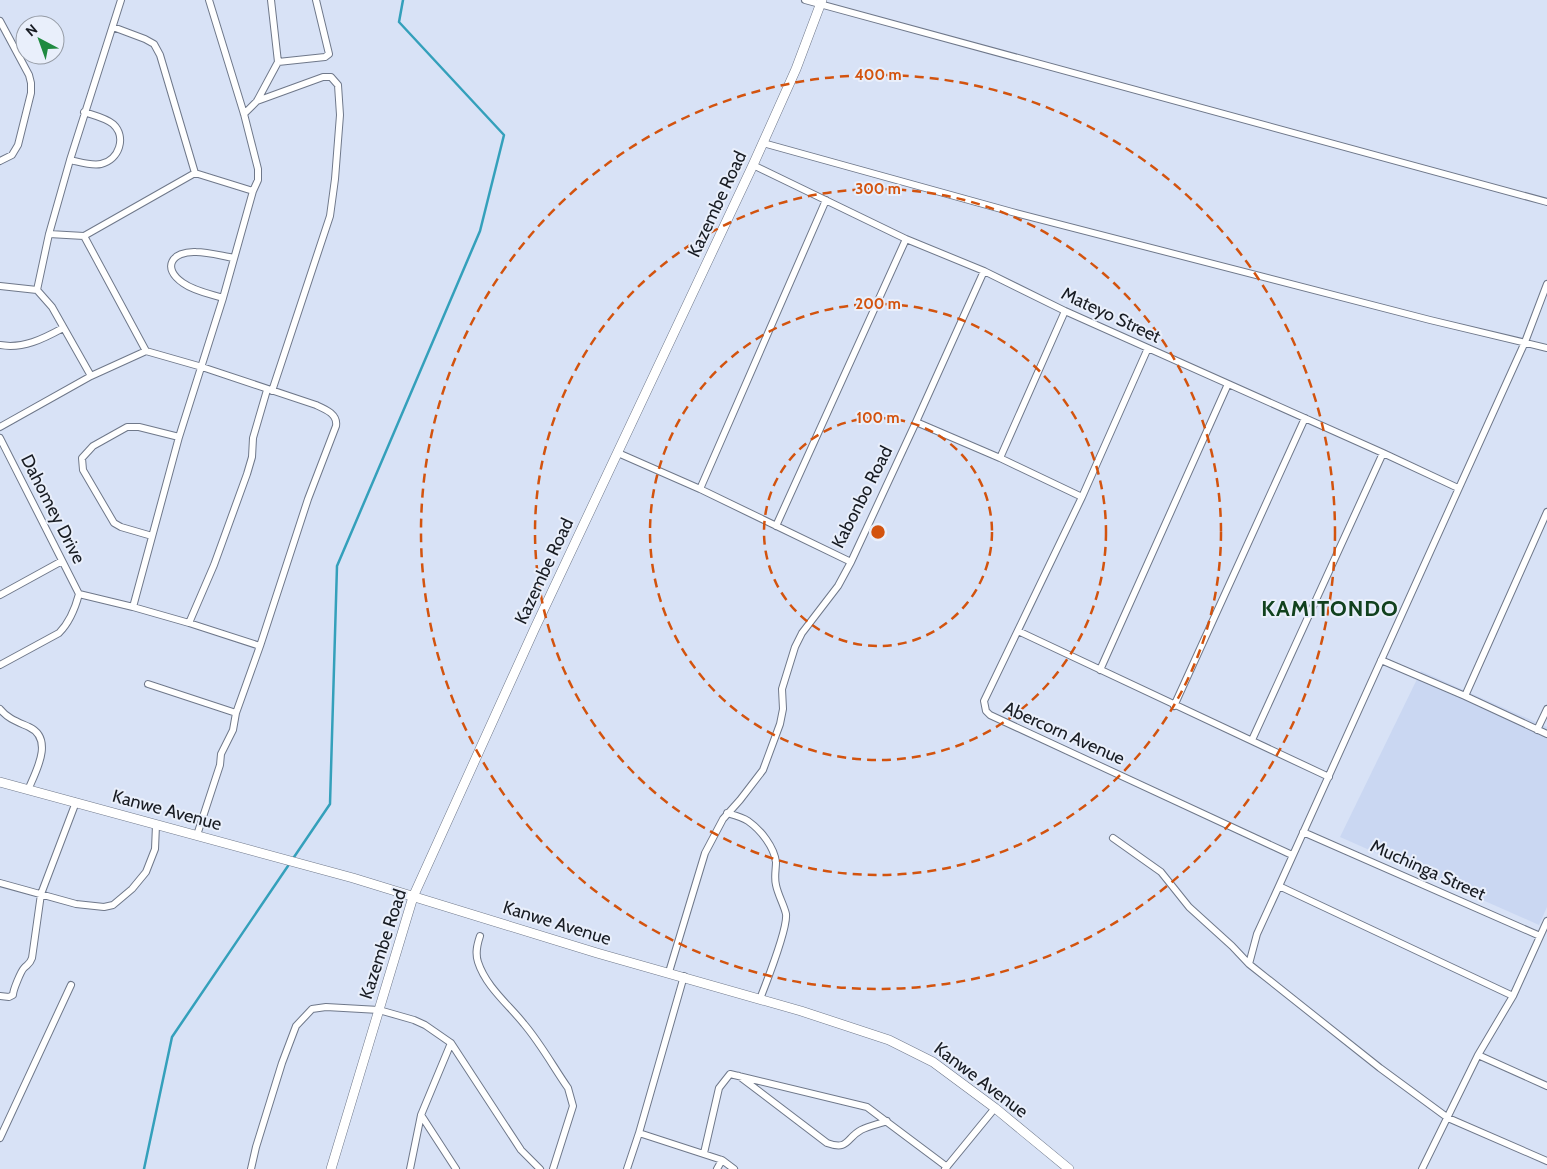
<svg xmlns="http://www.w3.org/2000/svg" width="1547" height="1169" viewBox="0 0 1547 1169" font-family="Cabin,sans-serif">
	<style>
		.built { fill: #cad7f2 }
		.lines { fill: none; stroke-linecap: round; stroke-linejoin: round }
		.stream { stroke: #34a0bb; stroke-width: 2.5 }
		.street-casing { stroke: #6f788a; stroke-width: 8 }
		.secondary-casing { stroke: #6f788a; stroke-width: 10 }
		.street { stroke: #fff; stroke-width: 6 }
		.secondary { stroke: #fff; stroke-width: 9 }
		.ring { fill: none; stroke: #d3530e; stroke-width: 2.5; stroke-dasharray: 9 6 }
		.labels { text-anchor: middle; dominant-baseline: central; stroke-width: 4; stroke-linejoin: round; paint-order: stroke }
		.street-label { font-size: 18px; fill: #181c23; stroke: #e9effb }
		.district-label { font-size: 22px; font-weight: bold; letter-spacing: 1px; fill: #11411e; stroke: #e9effb }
		.centre { fill: #d3530e; stroke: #e9effb; stroke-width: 2.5 }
		.ring-label { font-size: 15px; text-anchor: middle; font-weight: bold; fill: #d3530e; stroke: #e9effb; stroke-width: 4; stroke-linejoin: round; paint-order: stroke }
	</style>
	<rect width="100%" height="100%" fill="#d8e2f6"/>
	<path class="built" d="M 1421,671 L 1547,727 L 1547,907 L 1539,925 L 1340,837 Z"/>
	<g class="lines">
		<path class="stream" d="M 144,1169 L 172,1037 L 330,804 L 337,566 L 480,231 L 504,135 L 399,22 L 403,0"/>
		<defs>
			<path id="street" d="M 805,0 L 1547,202
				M 0,21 L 29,75 L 31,83 L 31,93 L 18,145 L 12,155 L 0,161
				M 113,27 L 145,39 L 154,44 L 160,55 L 195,173
				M 278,62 L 325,57 L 329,54 L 316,0
				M 257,101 L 323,77 L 331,77 L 338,85 L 340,115 L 335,179 L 330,216 L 272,391
				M 244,114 L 257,101 L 278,62 L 271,0
				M 763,143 L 1012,212 L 1430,320 L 1547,348
				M 70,160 C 80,162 91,166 101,164 C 119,160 127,137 113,124 C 106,118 93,115 84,112
				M 753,165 L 906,239 L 984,271 L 1065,311 L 1383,453 L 1458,488
				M 49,234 L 84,236 L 195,173 L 253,191
				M 84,236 L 146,351
				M 1547,284 L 1525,342 L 1279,886 L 1257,934 L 1249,964 L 1380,1068 L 1448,1118 L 1547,1161
				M 0,286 L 37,290 L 49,234 L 70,160 L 121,0
				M 37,290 L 52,307 L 91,376
				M 223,298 C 210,294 194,291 183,283 C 161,268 172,251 196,252 C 208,252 222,256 234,258
				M 0,345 C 23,349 43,339 63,328
				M 916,422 L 1000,458 L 1082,497 L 1148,348
				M 0,427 L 91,376 L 146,351 L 202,367 L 316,405 C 325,409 338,414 336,426 L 308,499 L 260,646 L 236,713 L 233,730 L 221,754 L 220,765 L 197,835
				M 0,438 L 79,594
				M 618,453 L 700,489 L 851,562 L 916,422 L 984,271
				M 1000,458 L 1065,311
				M 700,489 L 826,200
				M 1082,497 L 984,701 L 986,711 L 990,715 L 1292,855
				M 776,526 L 906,239
				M 152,536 L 121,527 L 114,523 L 83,470 L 82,458 L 93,446 L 127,427 L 139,427 L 179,437
				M 0,595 L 62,561
				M 133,607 L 189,623 L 260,646
				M 189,623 L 214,565 L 247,474 L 252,457 L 253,438 L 267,390
				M 1018,631 L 1329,777
				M 1381,660 L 1465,696 L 1547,734
				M 0,665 L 59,633 C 70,622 75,609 79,594 L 133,607 L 179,437 L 223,298 L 253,191 L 258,180 L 258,169 L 244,114 L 209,0
				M 1100,670 L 1228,384
				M 148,684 L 236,713
				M 1465,696 L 1547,512
				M 1174,706 L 1305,418
				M 0,709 C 8,719 18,722 29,727 C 55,739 35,773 28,790
				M 1537,730 L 1547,709
				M 1252,740 L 1383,453
				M 727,813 C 734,815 742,817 748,821 C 761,830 774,847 776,862 C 776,870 774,877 776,885 C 778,895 784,905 786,914 C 788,929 766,983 760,999
				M 1303,832 L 1540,936
				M 1113,838 L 1161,872 L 1189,907 L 1232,946 L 1249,964
				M 0,883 L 76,904 L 104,907 L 113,905 L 132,889 L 146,872 L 155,849 L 156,825
				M 1279,886 L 1513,996
				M 480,936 C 477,945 475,953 478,962 C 486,987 509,1005 524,1024 C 541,1044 554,1068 568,1088 L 573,1106 L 553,1169
				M 669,972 L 705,853 L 723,819 L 740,800 L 763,770 L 780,724 L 783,709 L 782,689 L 795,647 L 802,633 L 838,586 L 851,562
				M 684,976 L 639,1133 L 722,1160 L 734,1169
				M 0,996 L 9,997 L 13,995 C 13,990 21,971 24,968 C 28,964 30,964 32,958 L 41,894 L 76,802
				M 451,1043 L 521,1150 L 540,1169
				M 1478,1055 L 1547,1086
				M 739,1076 L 827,1143 C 849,1151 846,1138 861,1130 C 869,1126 879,1124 887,1121
				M 0,1138 L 71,985
				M 704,1153 L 719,1088 L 730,1074 L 867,1107 L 947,1167
				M 251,1169 L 256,1147 L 282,1063 L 296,1026 L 312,1009 L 326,1007 L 379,1010 L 414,1020 L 425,1025 L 451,1043 L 421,1115 L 456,1169
				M 410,1169 L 421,1115
				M 627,1169 L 639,1133
				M 717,1169 L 722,1160
				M 945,1169 L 995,1108
				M 1422,1169 L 1478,1055 L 1513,996 L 1547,921"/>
			<path id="secondary" d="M 0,782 L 353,878 L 597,953 L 801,1011 L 889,1040 L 933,1062 L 995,1108 L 1069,1169
				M 331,1169 L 413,897 L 534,630 L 753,165 L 796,69 L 822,0"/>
		</defs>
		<use href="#street" class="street-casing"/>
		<use href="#secondary" class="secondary-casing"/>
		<use href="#street" class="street"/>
		<use href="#secondary" class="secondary"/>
	</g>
	<g class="ring">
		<circle cx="878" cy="532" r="114"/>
		<circle cx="878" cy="532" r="228"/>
		<circle cx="878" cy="532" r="343"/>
		<circle cx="878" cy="532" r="457"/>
	</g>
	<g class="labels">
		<g class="street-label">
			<text transform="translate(717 204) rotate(-65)">Kazembe Road</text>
			<text transform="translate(1111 315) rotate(25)">Mateyo Street</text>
			<text transform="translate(862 497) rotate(-63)">Kabonbo Road</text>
			<text transform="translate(53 509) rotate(63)">Dahomey Drive</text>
			<text transform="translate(544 571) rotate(-65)">Kazembe Road</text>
			<text transform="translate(1064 733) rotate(24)">Abercorn Avenue</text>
			<text transform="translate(167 810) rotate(15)">Kanwe Avenue</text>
			<text transform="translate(1428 870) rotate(24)">Muchinga Street</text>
			<text transform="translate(557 923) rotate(17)">Kanwe Avenue</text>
			<text transform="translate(383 944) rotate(-72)">Kazembe Road</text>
			<text transform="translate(981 1080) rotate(37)">Kanwe Avenue</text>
		</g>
		<g class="district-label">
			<text x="1330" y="608">KAMITONDO</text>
		</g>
	</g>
	<circle cx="878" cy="532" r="8" class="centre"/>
	<g class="ring-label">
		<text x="878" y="80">400 m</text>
		<text x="878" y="194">300 m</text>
		<text x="878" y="309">200 m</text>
		<text x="878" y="423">100 m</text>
	</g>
	<g transform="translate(40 40) rotate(319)"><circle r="24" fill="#e9effb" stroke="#959ba5"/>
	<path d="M0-4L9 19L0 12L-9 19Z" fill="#1f8a40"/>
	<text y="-8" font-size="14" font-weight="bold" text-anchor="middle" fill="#181c23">N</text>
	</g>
</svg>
